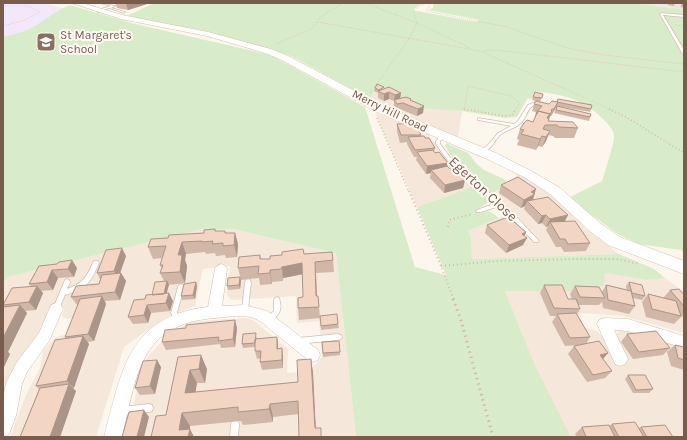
<svg xmlns="http://www.w3.org/2000/svg" width="687" height="440" viewBox="0 0 687 440" font-family="Karla,sans-serif">
	<style>
		.residential { fill: #f5e8da }
		.industrial { fill: #efe9e4 }
		.education { fill: #f3e8fa }
		.green { fill: #d8ecc9 }
		.lines { fill: none; stroke-linecap: round; stroke-linejoin: round }
		.lane-casing { stroke: #d1beb0; stroke-width: 1.5 }
		.street-casing { stroke: #d1beb0; stroke-width: 1 }
		.secondary-casing { stroke: #d6c0b0; stroke-width: 1 }
		.path-far3 { stroke: #d9b8a5; stroke-width: 1; stroke-dasharray: 0.5 1.5; stroke-linecap: butt }
		.path-far2 { stroke: #d9b8a5; stroke-width: 1.5; stroke-dasharray: 1 2.5; stroke-linecap: butt }
		.path-far1 { stroke: #d9b8a5; stroke-width: 2; stroke-dasharray: 1 3; stroke-linecap: butt }
		.path { stroke: #d9b8a5; stroke-width: 3; stroke-dasharray: 1.5 4; stroke-linecap: butt }
		.lane { fill: #fff; fill-rule: evenodd }
		.street { fill: #fff; fill-rule: evenodd }
		.secondary { fill: #fff; fill-rule: evenodd }
		.wall { fill: #d1b7a8 }
		.shaded-wall { fill: #aa9588 }
		.building { fill: #f3d5c3; stroke: #aa9588 }
		.labels { text-anchor: middle; dominant-baseline: central; stroke-width: 4; stroke-linejoin: round; paint-order: stroke }
		.far-education-label { font-size: 12px; fill: #785e54; stroke: #fffaf3; text-anchor: start }
		.far-street-label { font-size: 12px; fill: #7a5c4d; stroke: #fffaf3 }
		.street-label { font-size: 14px; fill: #7a5c4d; stroke: #fffaf3 }
	</style>
	<rect width="100%" height="100%" fill="#fdf6ec"/>
	<path class="residential" d="M 376,88 L 426,109 L 462,111 L 458,138 L 384,107 L 370,99 Z
		M 375,113 L 427,132 L 452,167 L 472,187 L 417,207 Z
		M 518,173 L 545,189 L 558,200 L 585,228 L 619,254 L 472,259 L 471,237 L 468,231 L 506,215 L 533,242 L 540,241 L 515,214 L 492,194 L 505,187 L 515,178 Z
		M 202,229 L 233,229 L 336,253 L 356,437 L 125,437 L 142,371 L 146,359 L 164,339 L 177,329 L 190,323 L 201,321 L 245,318 L 253,320 L 288,349 L 287,373 L 310,371 L 322,357 L 319,321 L 297,323 L 296,296 L 232,300 L 228,297 L 227,293 L 230,266 L 203,269 L 195,306 L 166,317 L 124,347 L 96,437 L 10,437 L 26,395 L 40,368 L 43,351 L 56,337 L 68,334 L 74,318 L 67,319 L 63,317 L 62,314 L 65,308 L 49,310 L 3,413 L 3,284 L 8,277 Z
		M 605,273 L 647,280 L 665,278 L 684,292 L 684,333 L 623,316 L 581,313 L 577,317 L 584,327 L 597,331 L 604,338 L 617,339 L 617,333 L 621,330 L 626,330 L 684,348 L 684,437 L 571,437 L 535,365 L 505,291 L 583,292 Z"/>
	<path class="industrial" d="M 631,3 L 684,3 L 684,10 L 631,4 Z"/>
	<path class="education" d="M 3,3 L 45,3 L 90,16 L 3,65 Z"/>
	<path class="green" d="M 154,3 L 423,3 L 412,10 L 476,22 L 480,20 L 428,10 L 433,8 L 433,3 L 631,3 L 684,10 L 684,253 L 681,250 L 639,244 L 618,234 L 568,198 L 602,181 C 605,171 614,145 614,136 C 614,130 609,125 605,121 C 583,98 566,96 536,91 L 532,99 L 528,98 L 517,117 L 505,118 L 462,111 L 426,109 L 376,88 L 370,99 L 291,56 L 201,30 L 125,17 Z
		M 70,5 L 135,24 L 271,55 L 365,107 L 415,267 L 446,275 L 417,207 L 472,187 L 485,196 L 489,202 L 476,210 L 480,213 L 489,211 L 499,218 L 468,231 L 471,237 L 472,259 L 619,254 L 654,269 L 665,278 L 647,280 L 605,273 L 603,285 L 583,292 L 505,291 L 535,365 L 571,437 L 356,437 L 336,253 L 233,229 L 202,229 L 8,277 L 3,284 L 3,37 C 11,35 20,33 27,30 C 42,23 55,11 70,5 Z
		M 446,143 L 468,153 L 476,163 L 484,170 L 504,179 L 508,184 L 492,194 L 459,168 L 445,146 Z"/>
	<g class="lines">
		<defs>
			<path id="lane" d="M 100,3 L 115,6 L 111,8 L 125,12 L 124,13 L 109,8 L 98,12 L 98,10 L 111,6 Z
				M 661,13 L 684,15 L 684,17 L 663,15 L 684,50 L 684,54 L 682,53 L 660,14 Z
				M 535,102 L 543,104 L 541,105 C 527,103 529,114 522,122 C 517,128 506,130 500,135 C 494,141 490,153 479,153 L 479,151 L 488,145 L 498,133 L 511,126 L 478,120 L 478,118 L 514,124 L 518,121 L 528,105 Z
				M 441,135 L 443,135 L 445,136 L 440,141 L 440,144 L 456,165 L 509,209 L 538,240 L 539,241 L 538,242 L 534,242 L 505,211 L 499,206 L 481,212 L 477,212 L 476,211 L 477,210 L 496,203 L 452,167 L 436,144 L 436,141 Z
				M 94,261 L 98,261 L 99,263 C 90,284 87,288 65,295 L 58,311 L 56,312 L 54,311 L 53,309 L 65,280 L 67,279 L 69,280 L 70,282 L 67,289 C 85,282 86,277 94,261 Z
				M 248,279 L 250,280 L 251,282 L 248,310 L 247,312 L 245,313 L 243,312 L 242,310 L 245,282 L 246,280 Z
				M 181,284 L 183,285 L 184,287 L 177,313 L 180,320 L 179,322 L 177,323 L 175,322 L 171,313 L 178,287 L 179,285 Z
				M 277,297 L 279,298 C 282,308 281,312 274,319 C 271,322 270,323 266,322 L 265,320 L 266,318 L 274,311 L 274,300 L 275,298 Z
				M 338,334 L 341,335 L 342,337 L 341,339 L 338,340 L 298,344 L 295,343 L 294,341 L 295,339 L 298,338 Z
				M 149,404 L 152,405 L 153,408 L 152,411 L 149,412 L 122,415 L 119,414 L 118,411 L 119,408 L 122,407 Z
				M 235,420 L 238,421 L 239,424 L 238,437 L 230,437 L 231,424 L 232,421 Z"/>
			<path id="street" d="M 221,264 L 225,266 L 227,269 L 222,306 L 244,305 L 267,311 L 318,350 L 320,355 L 318,360 L 313,362 L 308,360 C 296,350 284,341 272,331 C 267,327 263,322 258,320 C 246,313 227,317 215,318 C 138,324 137,376 122,437 L 104,437 C 122,372 127,316 208,307 L 215,269 L 217,266 Z
				M 56,303 L 61,305 L 63,309 L 49,341 L 27,372 L 22,384 L 16,416 L 9,434 L 3,437 L 3,399 L 6,383 L 17,362 L 39,333 L 51,305 Z
				M 604,318 L 628,319 L 684,336 L 684,348 L 628,331 L 614,330 L 628,359 L 625,364 L 620,366 L 615,364 L 597,324 L 599,320 Z"/>
			<path id="secondary" d="M 72,3 L 82,3 L 122,15 L 208,32 L 271,49 L 288,56 L 385,107 L 496,153 L 533,172 L 560,188 L 601,224 L 620,237 L 684,261 L 684,274 L 608,245 L 591,232 L 550,194 L 524,177 L 487,159 L 377,112 L 282,60 L 265,53 L 207,36 L 121,19 Z"/>
		</defs>
		<use href="#lane" class="lane-casing"/>
		<use href="#street" class="street-casing"/>
		<use href="#secondary" class="secondary-casing"/>
		<path class="path-far3" d="M 365,3 L 417,23 L 470,48
			M 428,3 L 430,5 L 426,11 L 507,27 L 567,48 L 604,55 L 684,64
			M 652,3 L 659,3
			M 659,3 L 684,8
			M 674,3 L 684,4
			M 3,6 L 28,6 L 40,12 L 25,20 L 3,26
			M 318,22 L 480,51 L 612,110
			M 675,25 L 684,26
			M 276,44 L 311,29 L 322,16 L 343,3
			M 481,51 L 497,50 L 684,72
			M 370,93 L 409,39 L 417,23 L 413,10 L 426,3
			M 467,110 L 464,110 L 468,86 L 511,96 L 520,103 L 515,110"/>
		<path class="path-far2" d="M 464,109 L 504,116 L 512,115 L 516,109
			M 609,109 L 626,117 L 684,153
			M 377,118 L 409,192"/>
		<path class="path-far1" d="M 409,191 L 441,266 L 454,300
			M 448,227 L 449,220 L 472,214
			M 441,266 L 499,261 L 574,259 L 618,259 L 639,264"/>
		<path class="path" d="M 453,299 L 460,317 L 493,437"/>
		<use href="#lane" class="lane"/>
		<use href="#street" class="street"/>
		<use href="#secondary" class="secondary"/>
	</g>
	<path class="wall" d="M 115,3 L 147,3 L 147,4 L 128,10 L 117,8 Z
		M 668,3 L 675,3 L 674,6 L 668,5 Z
		M 681,3 L 684,3 L 684,7 L 681,7 Z
		M 375,88 L 384,89 L 401,93 L 400,98 L 411,99 L 411,100 L 423,113 L 417,116 L 402,110 L 396,110 L 394,106 L 394,101 L 389,99 L 384,101 L 378,98 L 378,93 L 374,91 Z
		M 535,92 L 543,94 L 540,102 L 532,100 Z
		M 552,101 L 591,109 L 590,112 L 557,106 L 551,116 L 550,116 L 548,121 L 578,128 L 574,138 L 555,138 L 553,136 L 548,135 L 546,141 L 542,147 L 538,146 L 536,150 L 517,145 L 519,140 L 517,139 L 520,129 L 533,122 L 534,120 L 536,112 L 532,111 L 534,104 L 549,104 Z
		M 557,106 L 590,117 L 589,121 L 554,113 Z
		M 397,124 L 414,126 L 421,135 L 421,136 L 425,138 L 435,148 L 434,152 L 447,167 L 450,169 L 465,180 L 463,188 L 444,193 L 430,178 L 431,173 L 426,174 L 416,160 L 417,157 L 414,157 L 407,144 L 407,142 L 400,143 L 397,131 Z
		M 501,185 L 534,194 L 535,194 L 533,200 L 568,215 L 564,222 L 590,243 L 586,251 L 564,252 L 561,247 L 556,247 L 546,230 L 548,226 L 546,227 L 542,223 L 538,224 L 524,209 L 525,206 L 521,208 L 499,193 Z
		M 487,225 L 526,232 L 524,235 L 523,245 L 506,253 L 485,233 Z
		M 216,231 L 225,231 L 226,233 L 235,233 L 238,244 L 237,257 L 226,258 L 225,255 L 216,256 L 215,253 L 206,254 L 205,252 L 186,254 L 185,260 L 187,266 L 185,283 L 168,285 L 167,293 L 173,301 L 170,311 L 151,313 L 148,323 L 133,324 L 128,317 L 145,299 L 152,295 L 164,281 L 160,273 L 162,269 L 160,265 L 162,258 L 153,259 L 148,247 L 168,238 Z
		M 304,254 L 333,260 L 334,272 L 316,273 L 317,296 L 318,296 L 320,318 L 299,320 L 298,308 L 303,297 L 303,274 L 283,278 L 283,281 L 272,282 L 272,284 L 260,285 L 259,278 L 241,280 L 238,268 L 260,255 L 261,259 L 270,259 Z
		M 126,256 L 120,273 L 121,273 L 126,281 L 120,300 L 105,301 L 106,304 L 94,341 L 88,342 L 89,344 L 73,389 L 76,391 L 60,437 L 20,437 L 39,389 L 36,386 L 66,338 L 65,337 L 78,305 L 77,305 L 71,297 L 99,284 L 100,279 L 97,273 Z
		M 39,266 L 77,268 L 74,277 L 58,278 L 53,290 L 41,291 L 43,293 L 36,310 L 25,311 L 27,313 L 8,352 L 10,354 L 3,369 L 3,307 L 5,307 L 3,305 L 31,286 L 29,284 Z
		M 241,281 L 240,289 L 228,290 L 227,286 Z
		M 196,282 L 197,286 L 195,299 L 182,300 L 181,296 Z
		M 629,282 L 645,296 L 642,300 L 633,298 L 635,306 L 629,314 L 603,308 L 602,302 L 599,305 L 578,305 L 580,309 L 577,314 L 590,337 L 586,344 L 608,353 L 603,359 L 612,371 L 605,378 L 587,382 L 568,354 L 574,346 L 578,345 L 565,346 L 552,322 L 556,316 L 550,316 L 540,293 L 544,285 L 568,299 L 572,299 L 570,294 L 575,286 L 602,292 L 606,285 L 627,290 L 626,286 Z
		M 670,290 L 684,295 L 684,316 L 681,317 L 674,324 L 646,317 L 642,302 L 648,294 L 664,298 L 664,297 Z
		M 320,316 L 338,324 L 339,328 L 321,330 Z
		M 186,328 L 237,328 L 235,347 L 221,348 L 220,344 L 166,350 L 162,342 Z
		M 627,334 L 670,348 L 663,355 L 633,359 L 621,342 Z
		M 257,337 L 257,339 L 277,337 L 278,345 L 278,349 L 283,356 L 283,368 L 262,370 L 260,362 L 260,358 L 257,359 L 255,351 L 255,347 L 243,348 L 242,344 Z
		M 322,342 L 340,352 L 340,355 L 323,357 Z
		M 675,345 L 684,347 L 684,370 L 671,366 L 667,352 Z
		M 178,357 L 207,369 L 205,383 L 197,383 L 195,392 L 298,382 L 311,359 L 313,373 L 316,428 L 322,437 L 299,414 L 273,417 L 273,422 L 243,425 L 241,421 L 190,426 L 190,429 L 166,415 Z
		M 161,367 L 155,394 L 140,395 L 135,388 Z
		M 628,375 L 653,389 L 649,393 L 633,393 L 625,379 Z
		M 612,424 L 639,428 L 641,427 L 673,437 L 577,437 L 575,434 L 582,427 L 609,426 Z"/>
	<path class="shaded-wall" d="M 126,3 L 147,3 L 147,4 L 128,10 Z
		M 389,92 L 389,99 L 384,101 L 384,94 Z
		M 401,93 L 400,99 L 394,100 L 395,95 Z
		M 558,102 L 555,109 L 551,116 L 554,109 Z
		M 424,106 L 423,113 L 417,116 L 418,109 Z
		M 552,111 L 550,117 L 543,129 L 547,118 L 549,114 L 549,117 Z
		M 550,131 L 546,141 L 542,147 L 546,137 Z
		M 542,136 L 538,146 L 536,150 L 540,139 Z
		M 448,163 L 446,171 L 431,170 L 431,173 L 426,174 L 427,166 Z
		M 465,180 L 463,188 L 444,193 L 445,185 Z
		M 536,189 L 532,202 L 527,201 L 525,206 L 521,208 L 524,200 L 531,192 Z
		M 546,215 L 542,223 L 538,224 L 542,216 Z
		M 568,215 L 564,223 L 550,222 L 548,226 L 546,227 L 550,219 Z
		M 526,232 L 523,239 L 527,238 L 523,245 L 506,253 L 509,245 L 522,234 Z
		M 235,233 L 238,244 L 237,257 L 234,245 Z
		M 182,242 L 186,254 L 185,260 L 187,266 L 185,283 L 180,272 L 178,255 Z
		M 122,248 L 126,256 L 118,279 L 114,271 Z
		M 72,260 L 77,268 L 74,277 L 68,269 Z
		M 315,262 L 316,273 L 317,308 L 316,296 Z
		M 302,263 L 304,274 L 283,278 L 283,281 L 282,267 Z
		M 52,270 L 58,278 L 53,290 L 47,282 Z
		M 270,270 L 272,282 L 272,284 L 270,273 Z
		M 121,273 L 126,281 L 120,300 L 115,292 Z
		M 240,277 L 241,281 L 240,289 L 239,285 Z
		M 167,281 L 169,285 L 164,302 L 162,298 Z
		M 196,282 L 197,286 L 195,299 L 193,295 Z
		M 37,286 L 43,293 L 36,310 L 29,302 Z
		M 169,293 L 173,301 L 170,311 L 166,303 Z
		M 102,296 L 106,304 L 94,341 L 88,334 Z
		M 20,305 L 27,313 L 8,352 L 10,354 L 3,369 L 3,338 Z
		M 147,305 L 151,313 L 148,323 L 144,315 Z
		M 235,320 L 237,328 L 235,347 L 233,339 Z
		M 83,336 L 89,344 L 74,388 L 67,381 Z
		M 277,337 L 278,345 L 278,357 L 277,349 Z
		M 282,348 L 283,356 L 283,368 L 282,360 Z
		M 608,353 L 602,360 L 600,355 Z
		M 201,355 L 207,369 L 205,383 L 199,369 Z
		M 311,359 L 313,373 L 316,437 L 315,428 Z
		M 157,360 L 161,367 L 155,394 L 150,386 Z
		M 190,370 L 197,383 L 193,407 L 185,393 Z
		M 69,384 L 76,391 L 60,437 L 50,437 Z
		M 270,404 L 273,417 L 273,422 L 269,409 Z
		M 144,410 L 149,417 L 144,437 L 137,437 Z
		M 182,413 L 190,426 L 190,429 L 194,437 L 184,437 L 179,430 Z"/>
	<path class="building" d="M 377,84 L 384,87 L 379,90 L 375,88 Z
		M 389,87 L 401,93 L 395,95 L 389,92 L 384,94 L 378,91 Z
		M 535,92 L 543,94 L 542,98 L 533,97 Z
		M 406,97 L 411,99 L 410,100 L 424,106 L 418,109 L 403,103 L 397,104 L 394,100 Z
		M 558,99 L 592,105 L 591,109 L 557,102 Z
		M 536,101 L 549,104 L 552,101 L 558,102 L 554,109 L 552,109 L 551,110 L 552,111 L 548,117 L 550,114 L 538,111 L 537,114 L 536,113 L 542,106 L 534,104 Z
		M 557,106 L 591,114 L 590,117 L 556,110 Z
		M 538,111 L 550,114 L 547,118 L 549,119 L 548,121 L 573,122 L 578,128 L 559,127 L 557,125 L 545,125 L 543,129 L 550,131 L 546,137 L 542,136 L 540,139 L 521,134 L 524,130 L 520,129 L 524,123 L 527,120 L 533,122 Z
		M 413,123 L 414,126 L 417,126 L 421,135 L 401,135 L 397,124 Z
		M 424,136 L 425,138 L 429,138 L 435,148 L 415,150 L 408,137 Z
		M 433,150 L 435,153 L 439,152 L 448,163 L 427,166 L 417,152 Z
		M 447,166 L 450,169 L 453,169 L 465,180 L 445,185 L 431,170 Z
		M 518,177 L 536,189 L 531,192 L 535,194 L 524,200 L 501,185 Z
		M 548,197 L 568,215 L 550,219 L 546,215 L 542,216 L 527,201 Z
		M 508,217 L 526,232 L 522,234 L 527,238 L 509,245 L 487,225 Z
		M 575,221 L 590,243 L 568,244 L 565,239 L 560,239 L 550,222 Z
		M 215,229 L 215,231 L 225,231 L 225,233 L 235,233 L 234,245 L 223,246 L 223,243 L 212,244 L 213,241 L 202,242 L 202,241 L 182,242 L 178,255 L 182,255 L 180,272 L 160,273 L 163,265 L 160,265 L 166,246 L 148,247 L 151,239 L 168,238 L 169,235 L 204,233 L 204,230 Z
		M 122,248 L 114,271 L 97,273 L 106,250 Z
		M 303,249 L 304,254 L 332,252 L 333,260 L 315,262 L 316,296 L 318,296 L 319,307 L 298,308 L 298,298 L 303,297 L 302,263 L 282,267 L 281,269 L 270,270 L 270,273 L 258,274 L 259,266 L 238,268 L 239,257 L 260,255 L 260,259 L 270,259 L 270,256 L 282,255 L 282,252 Z
		M 72,260 L 68,269 L 52,270 L 47,282 L 29,284 L 39,266 L 57,264 L 59,262 Z
		M 121,273 L 115,292 L 71,297 L 76,286 L 99,284 L 102,275 Z
		M 240,277 L 239,285 L 227,286 L 228,278 Z
		M 167,281 L 164,294 L 152,295 L 155,282 Z
		M 196,282 L 193,295 L 181,296 L 184,284 Z
		M 629,282 L 642,285 L 645,296 L 632,293 Z
		M 544,285 L 562,285 L 568,299 L 576,299 L 580,309 L 554,308 Z
		M 606,285 L 631,291 L 635,306 L 608,300 Z
		M 37,286 L 29,302 L 3,305 L 12,288 Z
		M 575,286 L 599,287 L 605,298 L 580,297 Z
		M 679,289 L 684,295 L 684,306 L 670,290 Z
		M 169,293 L 166,303 L 147,305 L 144,315 L 128,317 L 134,300 L 145,299 L 146,295 Z
		M 648,294 L 676,301 L 681,316 L 652,309 Z
		M 102,296 L 88,334 L 65,337 L 80,299 Z
		M 20,305 L 3,338 L 3,307 Z
		M 576,313 L 590,337 L 570,338 L 557,314 Z
		M 337,314 L 338,324 L 321,326 L 320,316 Z
		M 235,320 L 233,339 L 218,341 L 219,337 L 162,342 L 165,330 L 186,328 L 186,325 Z
		M 656,331 L 670,348 L 639,352 L 627,334 Z
		M 256,333 L 255,343 L 242,344 L 243,334 Z
		M 83,336 L 67,381 L 36,386 L 55,340 Z
		M 277,337 L 277,349 L 282,348 L 282,360 L 260,362 L 261,351 L 255,351 L 255,339 Z
		M 339,341 L 340,352 L 323,353 L 322,342 Z
		M 599,341 L 608,353 L 600,355 L 612,371 L 593,375 L 574,346 Z
		M 675,345 L 684,347 L 684,360 L 678,358 Z
		M 201,355 L 199,369 L 190,370 L 185,393 L 298,382 L 297,360 L 311,359 L 315,428 L 321,428 L 321,437 L 299,437 L 298,401 L 270,404 L 269,409 L 238,412 L 238,407 L 182,413 L 179,430 L 190,429 L 188,437 L 151,437 L 156,416 L 166,415 L 178,357 Z
		M 157,360 L 150,386 L 135,388 L 143,361 Z
		M 628,375 L 645,375 L 653,389 L 636,390 Z
		M 69,384 L 50,437 L 20,437 L 40,388 Z
		M 144,410 L 137,437 L 122,437 L 129,412 Z
		M 635,422 L 644,437 L 619,437 L 612,424 Z
		M 609,425 L 615,437 L 586,437 L 582,427 Z
		M 665,425 L 673,437 L 647,437 L 641,427 Z"/>
	<defs>
		<symbol id="school-square" viewBox="-11 -11 22 22"><rect x="-9" y="-9" width="18" height="18" rx="4" fill="#8d6e63" stroke="#fffaf3"/><path d="M0-5L7-2L0 1L-7-2ZM-4 1L0 2.5L4 1V4Q0 6-4 4Z" fill="#fff"/></symbol>
	</defs>
	<g fill-rule="evenodd">
		<use href="#school-square" x="35" y="31" width="22" height="22"/>
	</g>
	<g class="labels">
		<g class="far-education-label">
			<text x="60" y="35">St Margaret's<tspan x="60" dy="14">School</tspan></text>
		</g>
		<g class="far-street-label">
			<text transform="translate(390 111) rotate(26)">Merry Hill Road</text>
		</g>
		<g class="street-label">
			<text transform="translate(483 189) rotate(43)">Egerton Close</text>
		</g>
	</g>
	<rect width="687" height="440" fill="none" stroke="#7a5c4d" stroke-width="8"/>
</svg>
